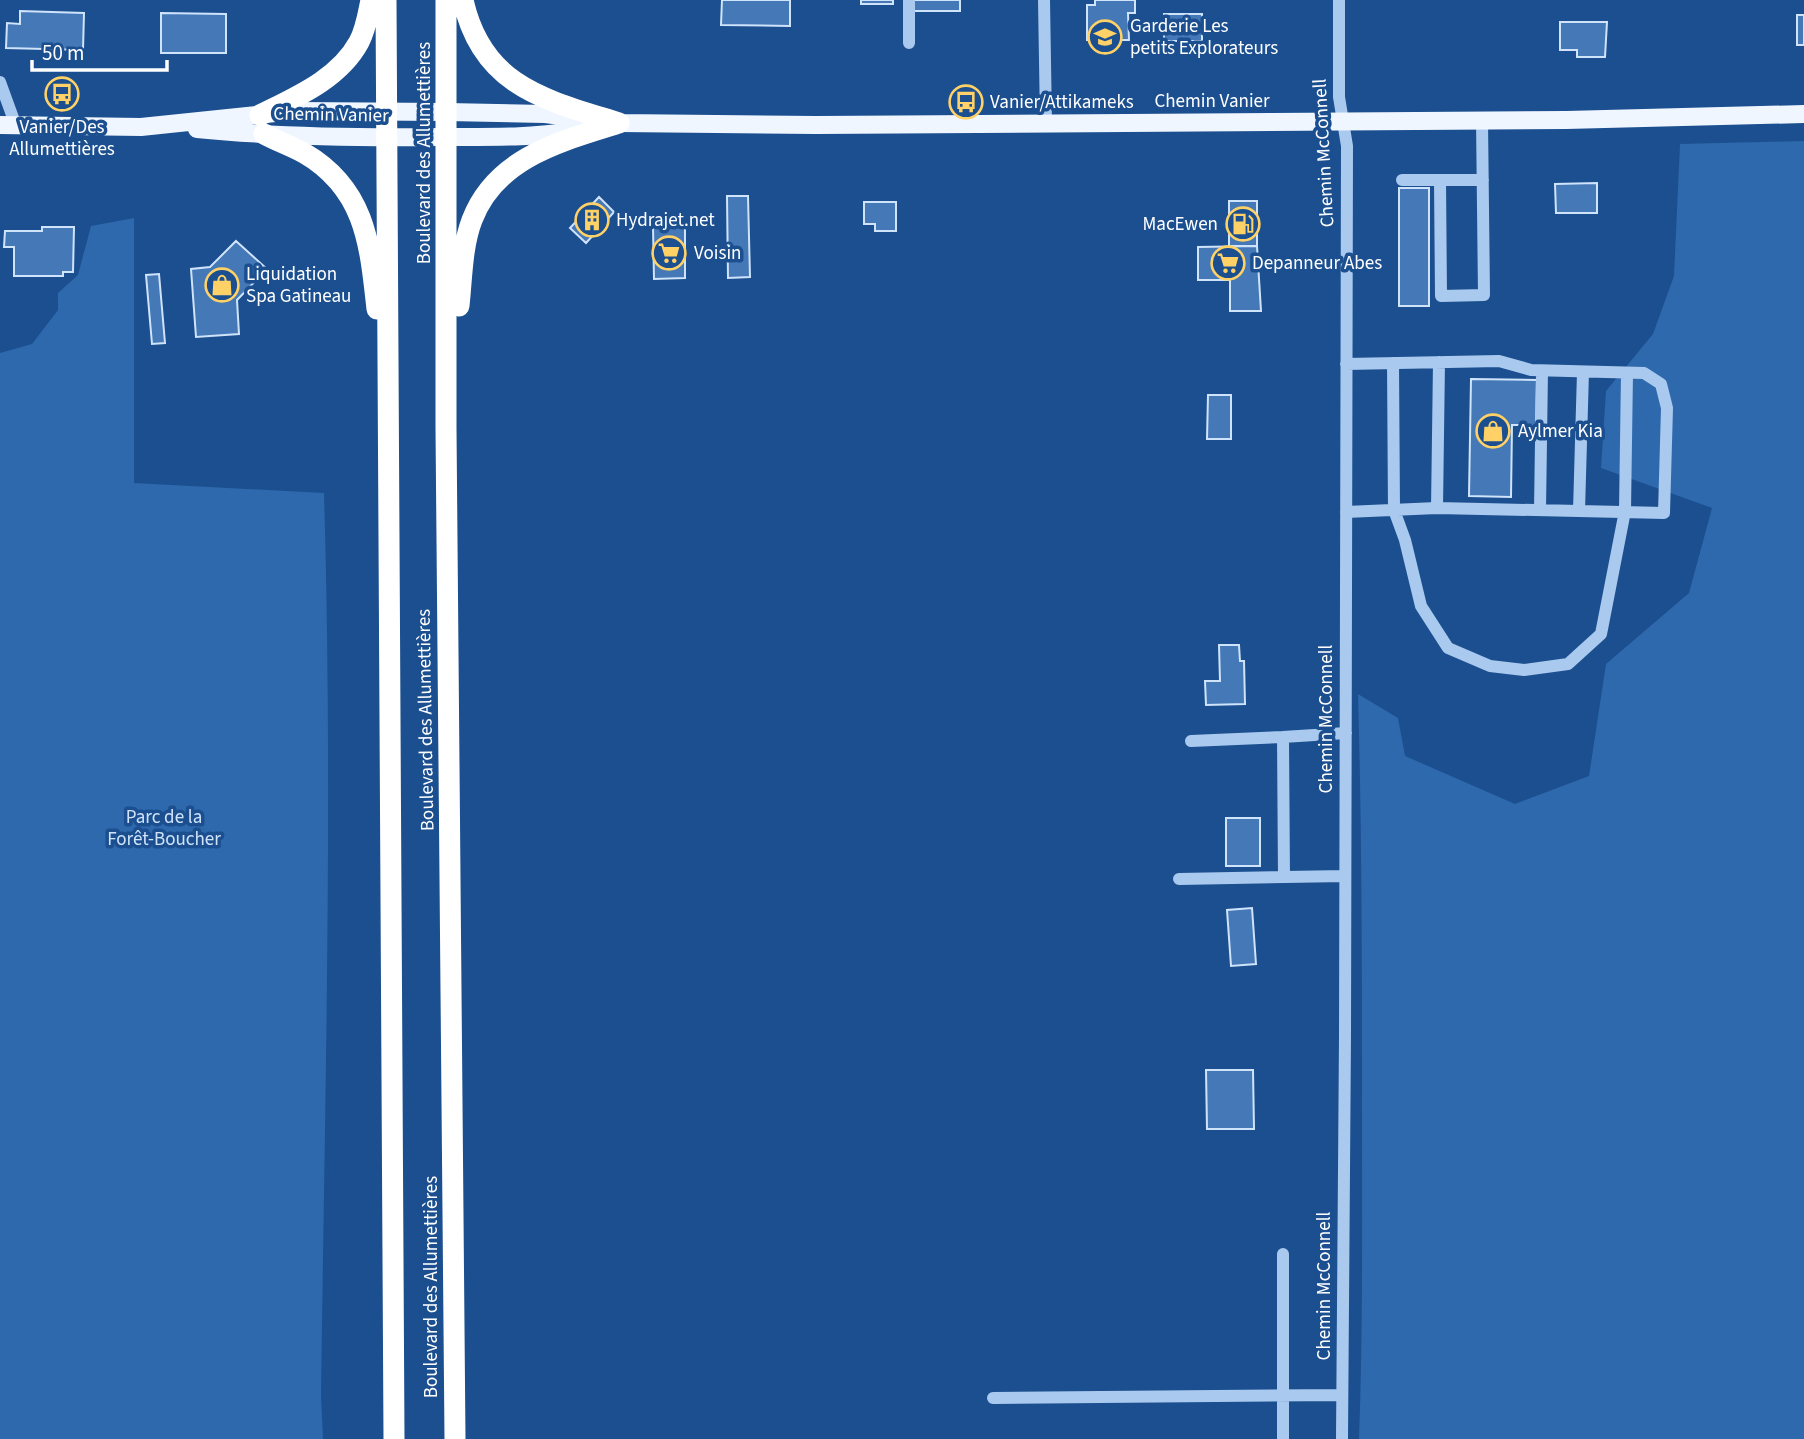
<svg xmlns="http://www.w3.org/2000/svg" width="1804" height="1439" viewBox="0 0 1804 1439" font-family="'Source Sans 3',sans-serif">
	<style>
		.green { fill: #2e69ad }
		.building { fill: #4478b7; stroke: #cfe3fa; stroke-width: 2 }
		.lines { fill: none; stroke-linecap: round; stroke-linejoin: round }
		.minor { stroke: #a9c9ee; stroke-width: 12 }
		.major { stroke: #f0f6ff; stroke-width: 18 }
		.highway { stroke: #fff; stroke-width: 21 }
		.labels { text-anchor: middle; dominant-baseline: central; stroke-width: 7; stroke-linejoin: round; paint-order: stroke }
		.poi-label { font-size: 19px; fill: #fff; stroke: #1b4f8f; text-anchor: start }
		.street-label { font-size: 19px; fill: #fff; stroke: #1b4f8f }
		.park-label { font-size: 19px; fill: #cfe3fa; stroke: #1b4f8f }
	</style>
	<rect width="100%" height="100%" fill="#1b4f8f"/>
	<path class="green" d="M 1804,141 L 1804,1439 L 1359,1439 C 1363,1329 1362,1219 1362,1109 C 1362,971 1362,833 1358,694 L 1398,718 L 1405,756 L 1515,804 L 1589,776 L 1606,664 L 1689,593 L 1712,508 L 1601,468 L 1606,391 L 1653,334 L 1674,276 L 1680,144 Z
		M 134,218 L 134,483 L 324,493 C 333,793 325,1094 321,1395 L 323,1439 L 0,1439 L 0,353 L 32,344 L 58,310 L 58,293 L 78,275 L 91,226 Z"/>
	<path class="building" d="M 722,0 L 790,0 L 790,26 L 721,25 Z
		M 861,0 L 893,0 L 893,4 L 861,4 Z
		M 911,0 L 960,0 L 960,11 L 911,11 Z
		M 1095,0 L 1135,0 L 1135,13 L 1128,13 L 1129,40 L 1087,40 L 1087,5 L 1095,5 Z
		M 20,11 L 84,13 L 83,50 L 6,48 L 7,23 L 20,24 Z
		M 161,13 L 226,14 L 226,53 L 161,53 Z
		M 1164,14 L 1202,14 L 1202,41 L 1164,41 Z
		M 1797,15 L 1804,15 L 1804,45 L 1797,45 Z
		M 1560,22 L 1607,22 L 1605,57 L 1577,57 L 1577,50 L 1560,50 Z
		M 1597,183 L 1597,213 L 1556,213 L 1555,184 Z
		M 1399,188 L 1429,188 L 1429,306 L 1399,306 Z
		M 727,196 L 748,196 L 750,277 L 728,278 Z
		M 599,197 L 614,212 L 586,243 L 570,228 Z
		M 1229,201 L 1257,201 L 1257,246 L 1229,246 Z
		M 864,202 L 896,202 L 896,231 L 875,231 L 875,224 L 864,224 Z
		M 42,227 L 74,227 L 73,272 L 63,272 L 63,276 L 14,276 L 14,247 L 4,247 L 5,231 L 42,231 Z
		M 653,227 L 685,227 L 685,278 L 654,279 Z
		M 236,241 L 267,269 L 237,300 L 239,334 L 196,337 L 191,269 L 210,267 Z
		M 1257,246 L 1261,311 L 1230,311 L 1230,280 L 1198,280 L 1198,247 Z
		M 159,274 L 165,343 L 152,344 L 146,275 Z
		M 1471,379 L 1537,380 L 1536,425 L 1512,425 L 1511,497 L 1469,496 Z
		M 1208,395 L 1231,395 L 1231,439 L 1207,439 Z
		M 1219,645 L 1239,645 L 1240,661 L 1244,661 L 1245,704 L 1206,705 L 1205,681 L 1220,681 Z
		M 1226,818 L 1260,818 L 1260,866 L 1226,866 Z
		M 1252,908 L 1256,964 L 1231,966 L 1227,910 Z
		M 1206,1070 L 1253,1070 L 1254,1129 L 1207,1129 Z"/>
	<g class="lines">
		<path class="minor" d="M 1044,0 L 1046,122
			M 1339,0 L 1339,97 L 1347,146 L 1345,1035 L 1342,1439
			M 909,43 L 909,0
			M 0,82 L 16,126
			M 1402,180 L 1483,180
			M 1440,180 L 1441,296 L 1484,295 L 1482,120
			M 1393,363 L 1394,510 L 1405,540 L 1421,606 L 1448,648 L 1490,666 L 1524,670 L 1568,664 L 1601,634 L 1625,511 L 1627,373
			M 1346,364 L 1499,361 L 1531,370 L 1644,373 L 1661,384 L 1667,408 L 1664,513 L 1579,511 L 1583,372
			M 1437,508 L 1579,511
			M 1540,510 L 1542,371
			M 1346,512 L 1437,508 L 1439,362
			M 1283,737 L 1346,733
			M 1191,741 L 1283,737 L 1284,877
			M 1179,879 L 1345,876
			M 993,1398 L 1342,1395
			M 1283,1439 L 1283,1254"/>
		<path class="major" d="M 0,125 L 141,127 L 295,111 L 447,112 L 545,114 L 619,123 L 816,125 L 1566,120 L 1804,114
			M 197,129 C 278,137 359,138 440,137 C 485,137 530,138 575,131"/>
		<path class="highway" d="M 386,0 L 394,1439
			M 446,0 L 446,428 L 455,1439
			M 463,0 C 482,87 546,100 619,123
			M 260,115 C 296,97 339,79 359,42 C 366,29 368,14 371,0
			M 264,134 C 277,141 291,146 304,153 C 366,189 370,245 377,309
			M 459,306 C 462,278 462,246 472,220 C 496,157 562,141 619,123"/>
	</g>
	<defs>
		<symbol id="school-ring" viewBox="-11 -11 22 22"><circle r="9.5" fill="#1b4f8f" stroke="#ffd166" stroke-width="1.5"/><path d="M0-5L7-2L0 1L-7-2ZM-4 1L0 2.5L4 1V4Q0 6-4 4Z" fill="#ffd166"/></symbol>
		<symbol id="bus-ring" viewBox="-11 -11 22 22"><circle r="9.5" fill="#1b4f8f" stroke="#ffd166" stroke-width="1.5"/><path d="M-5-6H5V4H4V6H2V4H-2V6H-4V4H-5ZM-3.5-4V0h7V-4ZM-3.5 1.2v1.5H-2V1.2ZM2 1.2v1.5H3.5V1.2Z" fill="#ffd166"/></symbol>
		<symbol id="building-ring" viewBox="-11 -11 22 22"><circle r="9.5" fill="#1b4f8f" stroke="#ffd166" stroke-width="1.5"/><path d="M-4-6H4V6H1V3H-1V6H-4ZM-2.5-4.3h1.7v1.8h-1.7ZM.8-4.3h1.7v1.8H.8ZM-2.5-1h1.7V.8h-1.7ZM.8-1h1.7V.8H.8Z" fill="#ffd166"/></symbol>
		<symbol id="fuel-ring" viewBox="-11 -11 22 22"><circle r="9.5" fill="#1b4f8f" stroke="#ffd166" stroke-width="1.5"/><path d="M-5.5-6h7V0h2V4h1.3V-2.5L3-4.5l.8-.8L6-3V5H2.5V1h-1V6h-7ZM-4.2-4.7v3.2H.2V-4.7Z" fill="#ffd166"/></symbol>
		<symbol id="supermarket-ring" viewBox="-11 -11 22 22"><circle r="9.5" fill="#1b4f8f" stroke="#ffd166" stroke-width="1.5"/><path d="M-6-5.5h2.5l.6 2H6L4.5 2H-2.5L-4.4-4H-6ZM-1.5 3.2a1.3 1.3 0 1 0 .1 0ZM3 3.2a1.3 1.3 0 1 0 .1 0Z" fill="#ffd166"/></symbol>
		<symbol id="shop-ring" viewBox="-11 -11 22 22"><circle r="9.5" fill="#1b4f8f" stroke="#ffd166" stroke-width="1.5"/><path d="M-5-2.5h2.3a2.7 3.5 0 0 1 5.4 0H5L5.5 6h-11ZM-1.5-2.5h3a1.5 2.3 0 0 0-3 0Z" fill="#ffd166"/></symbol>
	</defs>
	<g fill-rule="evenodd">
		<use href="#school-ring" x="1086" y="18" width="38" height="38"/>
		<use href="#bus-ring" x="43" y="75" width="38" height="38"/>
		<use href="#bus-ring" x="947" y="83" width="38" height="38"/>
		<use href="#building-ring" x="573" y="201" width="38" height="38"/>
		<use href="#fuel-ring" x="1224" y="205" width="38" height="38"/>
		<use href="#supermarket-ring" x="650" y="234" width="38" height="38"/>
		<use href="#supermarket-ring" x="1209" y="244" width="38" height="38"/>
		<use href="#shop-ring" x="203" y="266" width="38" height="38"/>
		<use href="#shop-ring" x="1474" y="412" width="38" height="38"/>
	</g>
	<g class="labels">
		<g class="poi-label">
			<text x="1130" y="26">Garderie Les<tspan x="1130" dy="22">petits Explorateurs</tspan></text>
			<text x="990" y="102">Vanier/Attikameks</text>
			<text x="62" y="127" text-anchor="middle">Vanier/Des<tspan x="62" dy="22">Allumettières</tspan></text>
			<text x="616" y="220">Hydrajet.net</text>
			<text x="1218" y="224" text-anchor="end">MacEwen</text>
			<text x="694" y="253">Voisin</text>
			<text x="1252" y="263">Depanneur Abes</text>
			<text x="246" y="274">Liquidation<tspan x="246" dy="22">Spa Gatineau</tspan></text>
			<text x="1518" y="431">Aylmer Kia</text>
		</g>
		<g class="street-label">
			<text x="1212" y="101">Chemin Vanier</text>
			<text transform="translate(331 115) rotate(1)">Chemin Vanier</text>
			<text transform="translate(424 153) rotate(-90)">Boulevard des Allumettières</text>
			<text transform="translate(1324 153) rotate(-93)">Chemin McConnell</text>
			<text transform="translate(1326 719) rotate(-90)">Chemin McConnell</text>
			<text transform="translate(426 720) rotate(-91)">Boulevard des Allumettières</text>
			<text transform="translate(1324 1286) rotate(-90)">Chemin McConnell</text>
			<text transform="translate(431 1287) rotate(-90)">Boulevard des Allumettières</text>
		</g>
		<g class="park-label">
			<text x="164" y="817">Parc de la<tspan x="164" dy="22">Forêt-Boucher</tspan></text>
		</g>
	</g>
	<path d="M32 60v10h135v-10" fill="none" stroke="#ffffff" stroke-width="3.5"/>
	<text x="42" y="60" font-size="21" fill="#ffffff" stroke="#1b4f8f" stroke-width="5" paint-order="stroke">50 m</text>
</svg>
